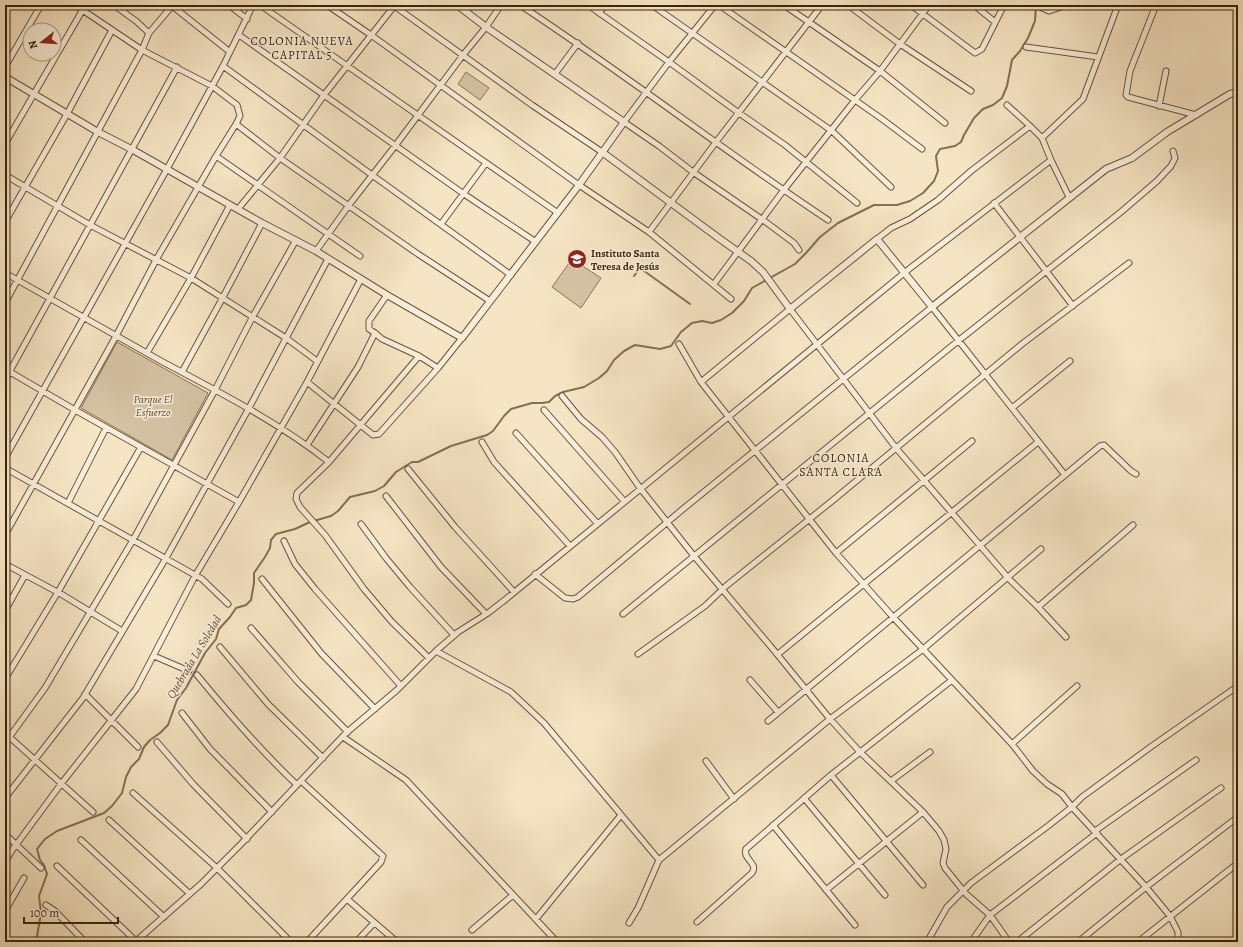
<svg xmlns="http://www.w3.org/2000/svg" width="1243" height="947" viewBox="0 0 1243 947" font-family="Alegreya,serif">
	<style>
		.green { fill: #d6c4a5; stroke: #887457 }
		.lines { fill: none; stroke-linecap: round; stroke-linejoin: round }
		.stream { stroke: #847053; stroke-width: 2 }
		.minor-casing { stroke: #695438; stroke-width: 7 }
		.tertiary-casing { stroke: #695438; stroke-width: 8 }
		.minor { stroke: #f9eed9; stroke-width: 5 }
		.tertiary { stroke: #f9eed9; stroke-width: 6 }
		.labels { text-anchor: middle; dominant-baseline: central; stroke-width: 3; stroke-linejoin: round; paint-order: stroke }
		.poi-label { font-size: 11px; font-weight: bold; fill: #3a2409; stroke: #f9eed9; text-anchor: start }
		.park-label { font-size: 11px; font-style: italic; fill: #614c30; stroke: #f9eed9 }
		.neighbourhood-label { font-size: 12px; letter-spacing: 1px; fill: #3a2409; stroke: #f9eed9 }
		.water-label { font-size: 12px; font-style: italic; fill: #655034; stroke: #f9eed9 }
	</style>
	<rect width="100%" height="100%" fill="#f6e5c5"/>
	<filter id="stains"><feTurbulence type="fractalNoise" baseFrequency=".005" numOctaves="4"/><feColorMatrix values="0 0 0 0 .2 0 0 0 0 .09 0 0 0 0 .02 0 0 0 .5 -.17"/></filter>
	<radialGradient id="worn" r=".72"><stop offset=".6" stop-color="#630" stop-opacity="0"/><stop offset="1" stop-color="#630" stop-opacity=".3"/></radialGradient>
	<path class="green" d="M 466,72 L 489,88 L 480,100 L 458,84 Z
		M 572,259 L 601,278 L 581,308 L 552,287 Z
		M 117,342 L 208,393 L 172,460 L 81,408 Z"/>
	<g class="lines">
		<path class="stream" d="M 634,276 L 640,268 L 690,304
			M 36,942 L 41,913 L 39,896 L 47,874 L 44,865 L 40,860 L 37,849 L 45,839 L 57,831 L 104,813 L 112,806 L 122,793 L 126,777 L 131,767 L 139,759 L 144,747 L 150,740 L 160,733 L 168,725 L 177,700 L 186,688 L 205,653 L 216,639 L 219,629 L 230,617 L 236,608 L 246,605 L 251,600 L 254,583 L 254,573 L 265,557 L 270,548 L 271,540 L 276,534 L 295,529 L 310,522 L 331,516 L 338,511 L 350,497 L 375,491 L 384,486 L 396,472 L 412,462 L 418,462 L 451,446 L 487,435 L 493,431 L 504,416 L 511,409 L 532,403 L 542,403 L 549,402 L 555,396 L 563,392 L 584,387 L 599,378 L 607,371 L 614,360 L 624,351 L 635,345 L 660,349 L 671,346 L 681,332 L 692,323 L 702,321 L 712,323 L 721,320 L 732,313 L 744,301 L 752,288 L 795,264 L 806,253 L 820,237 L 838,223 L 874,205 L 897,205 L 910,201 L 923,193 L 934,181 L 938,171 L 936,156 L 940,149 L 955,146 L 961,142 L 964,135 L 974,118 L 983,109 L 993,105 L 1002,98 L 1007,86 L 1012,60 L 1020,51 L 1028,38 L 1035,21 L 1036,5"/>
		<defs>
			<path id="minor" d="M 75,5 L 142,50 L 212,86 L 237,105 L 240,116 L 236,124 L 280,158 L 418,254 L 490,301
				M 171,5 L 230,52
				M 229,5 L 247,19
				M 260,5 C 360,74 458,144 558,213
				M 327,5 L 371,35 L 579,185 L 649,232 L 731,299
				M 393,5 L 532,105 L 602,152
				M 520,5 C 625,74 724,151 828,220
				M 588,5 L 669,62 L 739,113 L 785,145 L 857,203
				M 652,5 L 832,131 L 891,187
				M 715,5 L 669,62 L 624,122 L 659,146 L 693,172 L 763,220 L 794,243 L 799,250
				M 719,5 L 882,119 L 922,149
				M 784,5 L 880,71 L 945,123
				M 848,5 L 900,44 L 971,91
				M 911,5 L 975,53 L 982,49 L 1004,5
				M 974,5 L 995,22
				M 1156,5 L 1130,71 L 1126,95 L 1128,97 L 1196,115
				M 1233,5 L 1238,6
				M 1040,7 L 1049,11 L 1067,5
				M 118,8 L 136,21 L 149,33
				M 599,13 L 605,5
				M 239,35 L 464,194 L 536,242
				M 1026,47 L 1098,57
				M 223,66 L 372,175 L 511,275
				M 5,67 L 41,5
				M 555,74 L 578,43
				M 1159,106 L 1166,71
				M 1030,126 L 1042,138
				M 5,144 L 82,11
				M 216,156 L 360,256
				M 1051,160 L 1069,197
				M 5,175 L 90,225 L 191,278 L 286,338 L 317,361
				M 994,203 L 1073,306
				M 238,209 L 280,158 L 324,95 L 395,5
				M 5,222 L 67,114 L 112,30
				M 441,224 L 486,163
				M 649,232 L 716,142 L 822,5
				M 877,239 L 891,228 L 910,219 L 938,200 L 971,171 L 1030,126 L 1007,105
				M 316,251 L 349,205 L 395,146 L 463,55 L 486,27 L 501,5
				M 5,273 C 57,302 109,332 161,361 C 219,392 278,422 329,462
				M 714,284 L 783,191 L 855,100 L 880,71 L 929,5
				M 5,303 L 142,50 L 149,33 L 173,5
				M 375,333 L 369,329 L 369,321 L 387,295
				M 679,344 L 701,382 L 836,553 L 893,617 L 1012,744 L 1033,771 L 1047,784 L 1062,794 L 1072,807 L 1048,826 L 971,883 L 947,907 L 927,942
				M 147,353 L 191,278 L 230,205
				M 419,356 L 329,462 L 297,493 L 296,499 L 300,507 L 325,535 L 364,589 L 392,622 L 429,658
				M 5,369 L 75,410 L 239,502
				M 182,372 L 222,299 L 262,223
				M 5,380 L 177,67
				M 307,382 L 373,435 L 379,434 L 438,368 L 462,338
				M 701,382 L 790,309 L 896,448 L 1009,579 L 1038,607 L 1066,637
				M 562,396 L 581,419 L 602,437 L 615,452 L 640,488 L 694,556 L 772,648 L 830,719 L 860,752 L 923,812 L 939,831 L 944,840 L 946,849 L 943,863 L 945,868 L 966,894 L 990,915 L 1009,942
				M 1012,408 L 1070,361
				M 544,410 L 624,501
				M 516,433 L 597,523
				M 482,442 L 494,462 L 570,546
				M 307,445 L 358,367 L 375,333 L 382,339 L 419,356 L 438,368
				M 5,458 L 167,169 L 223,66 L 253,5
				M 5,468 L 202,579 L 228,604
				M 408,469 L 455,527 L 514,592
				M 386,496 L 441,567 L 486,614
				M 68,503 L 106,428
				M 361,524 L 386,558 L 410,587 L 454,635
				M 5,535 L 116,336 L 156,260 L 216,156 L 236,124
				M 284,541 L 295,564 L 315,589 L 401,686
				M 836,553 L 972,441
				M 5,564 L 61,594 L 122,631
				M 535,574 L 565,598 L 573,599 L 578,597 L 683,509 L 932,307 L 1065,475
				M 262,579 L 321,653 L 375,709
				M 1038,607 L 1133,525
				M 5,611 L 25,575
				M 623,614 L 958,341 L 1121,212 L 1157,181 L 1171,166 L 1175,158 L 1173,151
				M 251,628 L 298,682 L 348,732
				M 220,647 L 268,704 L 323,758
				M 436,651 L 511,692 L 544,723 L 659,860 L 830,719 L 922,650 L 1041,549
				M 638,654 L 705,606 L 726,586 L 832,501 L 1022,344 L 1129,263
				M 778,654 L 1038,442
				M 154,656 L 189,671
				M 197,675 C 229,714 261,751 297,785
				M 5,679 L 58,592 L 141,447
				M 750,680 L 778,712
				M 85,694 L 138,747
				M 182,713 L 210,749 L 272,812
				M 768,721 L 1100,446 L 1104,445 L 1106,447 L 1131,471 L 1136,474
				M 5,733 L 93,812
				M 343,737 L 406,780 L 557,942
				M 157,742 L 193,784 L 247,839
				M 5,743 L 45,688 L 133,540 L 215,390 L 252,318 L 296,240
				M 1012,744 L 1077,686
				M 706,761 L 734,799
				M 831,775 L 923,885
				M 301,781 L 383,856 L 381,862 L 307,942
				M 891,781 L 930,752
				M 133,793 L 217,868 L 291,942
				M 5,798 L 83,698 L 96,676 L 166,558 L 249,408 L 328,259
				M 804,798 L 885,895
				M 109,820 L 190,894
				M 773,825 L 855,925
				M 1095,831 L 1196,760
				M 5,834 L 41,868
				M 81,840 L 164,917
				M 5,862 L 13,849 L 61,784 L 136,689 L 195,576 L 239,502 L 307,382 L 361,279
				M 57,866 L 136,941
				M 826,890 L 923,812
				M 347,899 L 397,942
				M 46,905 L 55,911 L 85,942
				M 5,911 L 24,878
				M 536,919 L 621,815
				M 697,922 L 752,873 C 759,863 742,859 746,849 L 831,775 L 952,680
				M 629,923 L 638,908 L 659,860
				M 472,930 L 513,895
				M 135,942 L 201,884 L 242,843 L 346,733 L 397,690 L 436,651 L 458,632 L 488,613 L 506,599 L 909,269 L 1051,160 L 1042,138 L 1083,99 L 1118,5
				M 356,942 L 374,923
				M 971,942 L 990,915 L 1097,833
				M 1017,942 L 1121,859 L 1221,788
				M 1078,942 L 1146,887 L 1238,817
				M 1138,942 L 1238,863
				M 1179,942 L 1178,939 L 1178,932 L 1170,916 L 1146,887 L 1072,807 L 1082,797 L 1152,746 L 1238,686"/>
			<path id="tertiary" d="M 5,77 L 98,132 L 133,150 L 262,223 L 316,251 L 387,295 L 462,338 L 579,185 L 624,122 L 486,27 L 457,5
				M 602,152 L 720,239 L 751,261 L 763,272 L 790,309 L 877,239 L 932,307 L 1106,169 L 1132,158 L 1167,132 L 1230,94 L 1238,92"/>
		</defs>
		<use href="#minor" class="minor-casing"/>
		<use href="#tertiary" class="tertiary-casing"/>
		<use href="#minor" class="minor"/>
		<use href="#tertiary" class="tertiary"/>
	</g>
	<defs>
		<symbol id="school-disc" viewBox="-11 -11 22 22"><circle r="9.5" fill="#8f2418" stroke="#f9eed9"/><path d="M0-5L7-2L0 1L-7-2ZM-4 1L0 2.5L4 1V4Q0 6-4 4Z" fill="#fff"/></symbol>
	</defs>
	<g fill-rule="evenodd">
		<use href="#school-disc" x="566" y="248" width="22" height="22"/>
	</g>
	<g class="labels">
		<g class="poi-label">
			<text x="591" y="253">Instituto Santa<tspan x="591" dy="13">Teresa de Jesús</tspan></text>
		</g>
		<g class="park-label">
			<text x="153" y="399">Parque El<tspan x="153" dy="13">Esfuerzo</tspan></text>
		</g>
		<g class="neighbourhood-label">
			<text x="302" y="41">COLONIA NUEVA<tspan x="302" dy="14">CAPITAL 5</tspan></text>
			<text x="841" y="458">COLONIA<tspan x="841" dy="14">SANTA CLARA</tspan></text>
		</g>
		<g class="water-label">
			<text transform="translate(194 657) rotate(-59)">Quebrada La Soledad</text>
		</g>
	</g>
	<rect width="1243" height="947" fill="none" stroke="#f6e5c5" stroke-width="20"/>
	<rect x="6" y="6" width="1231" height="935" fill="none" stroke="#3a2409" stroke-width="2"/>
	<rect x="10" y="10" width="1223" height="927" fill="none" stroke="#3a2409"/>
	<g transform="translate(42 42) rotate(253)"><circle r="19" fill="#f9eed9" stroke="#ad9d86"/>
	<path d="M0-3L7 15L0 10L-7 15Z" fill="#8f2418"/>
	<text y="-6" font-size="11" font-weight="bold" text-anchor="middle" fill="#3a2409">N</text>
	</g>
	<path d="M24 917v6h94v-6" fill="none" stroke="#3a2409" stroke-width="2"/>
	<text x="30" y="917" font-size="12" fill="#3a2409" stroke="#f9eed9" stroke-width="3" paint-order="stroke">100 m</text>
	<rect width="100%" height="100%" filter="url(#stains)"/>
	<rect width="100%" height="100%" fill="url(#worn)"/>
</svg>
